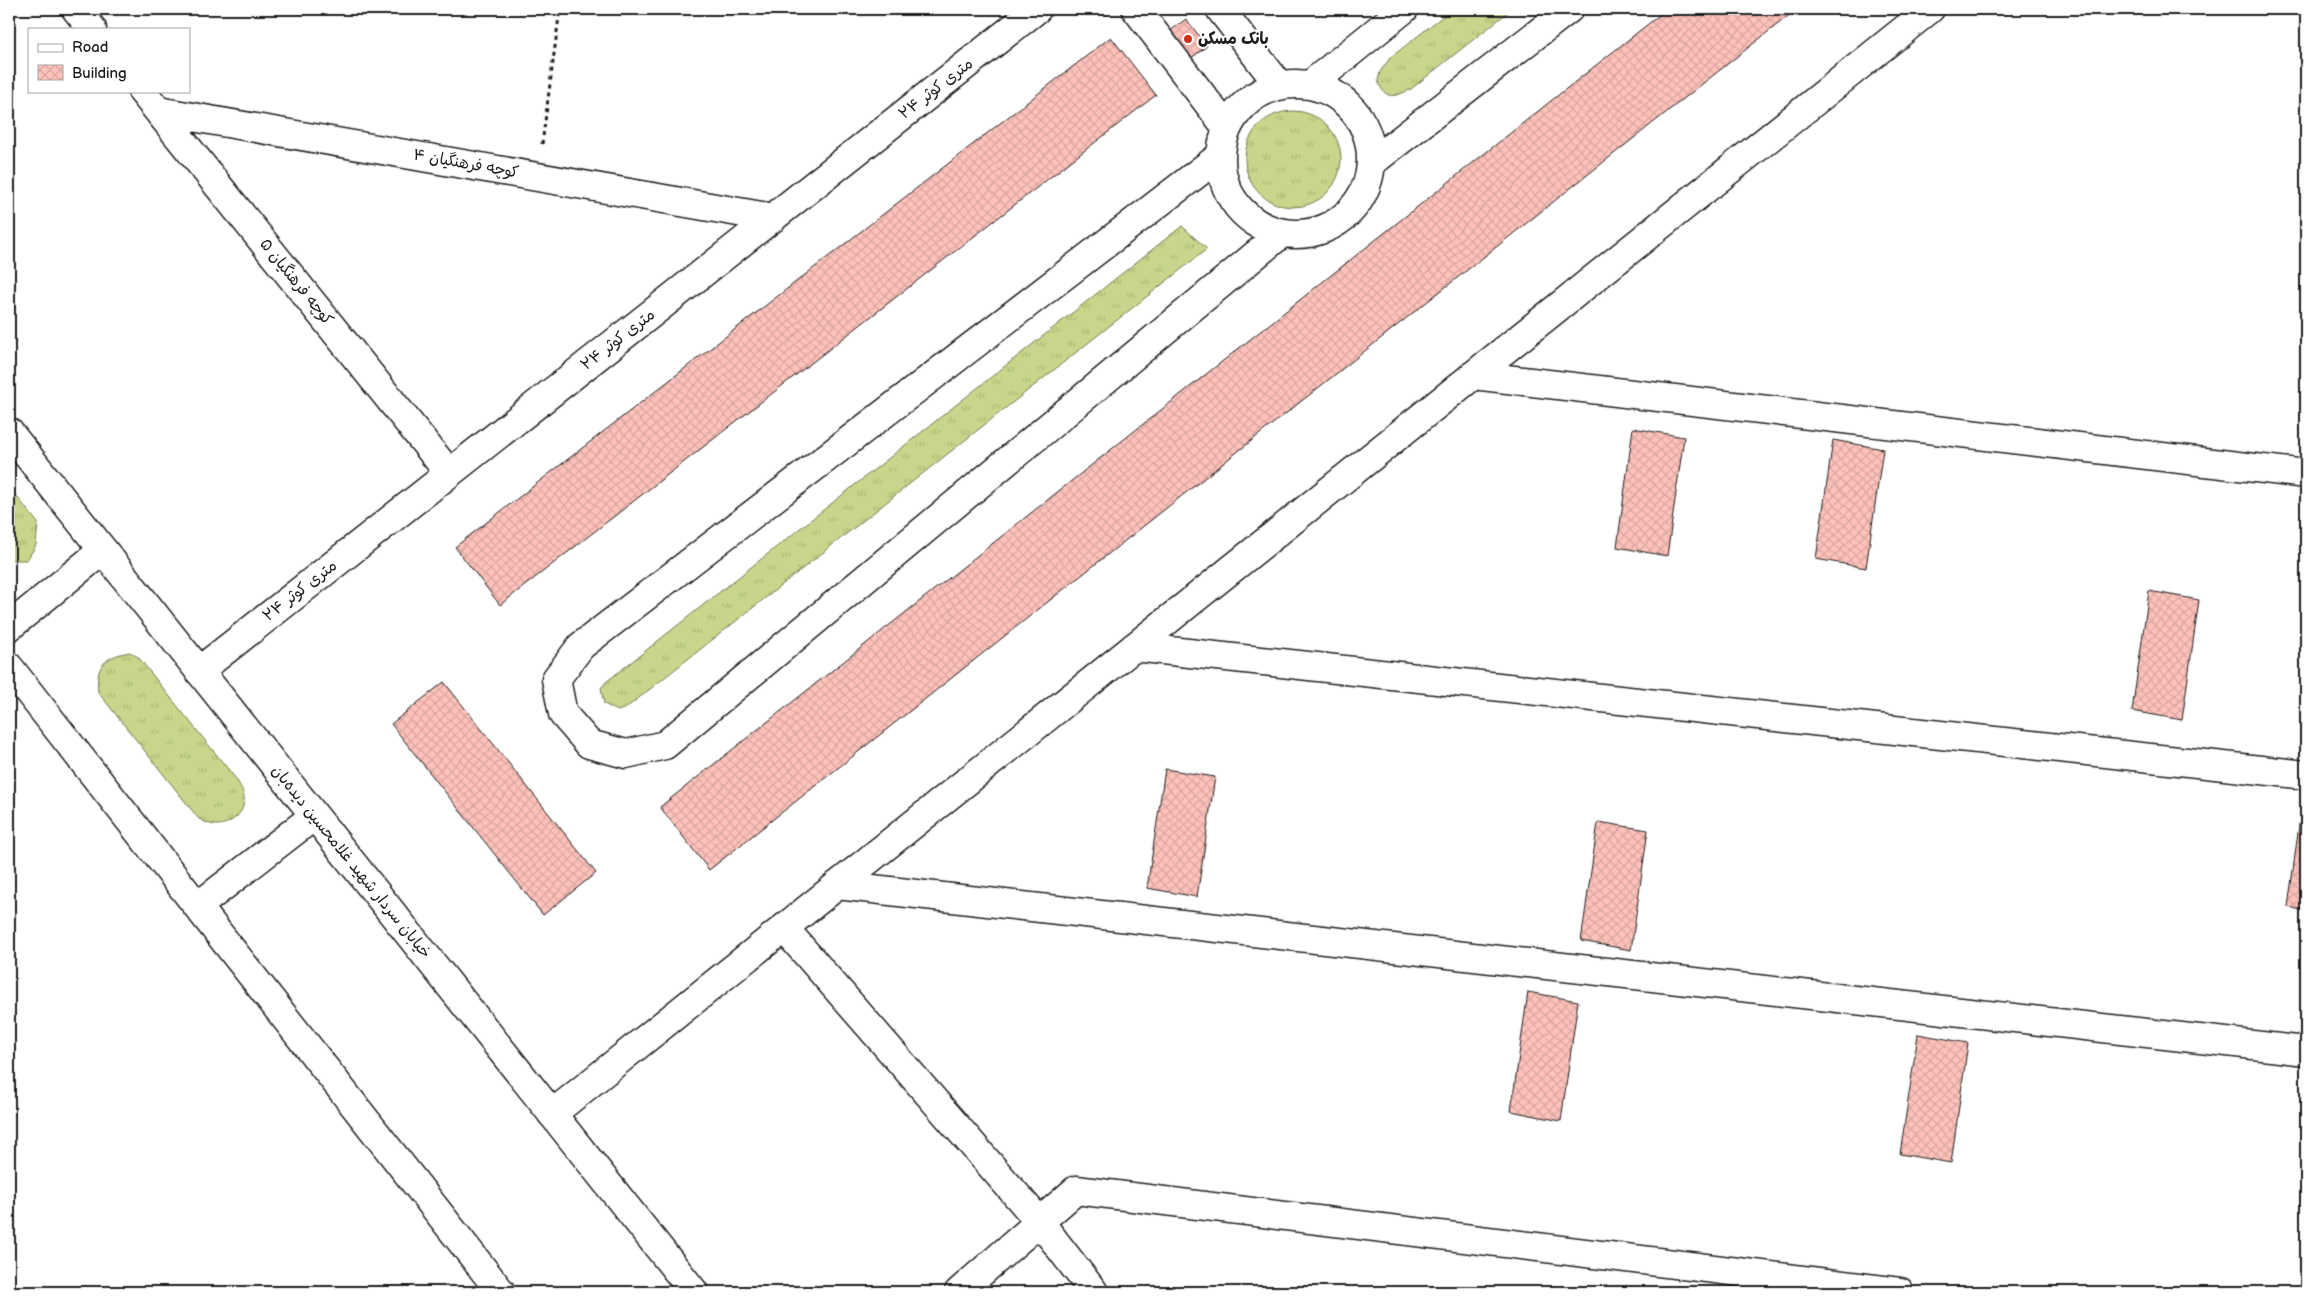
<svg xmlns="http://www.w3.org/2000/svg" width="2315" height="1301" viewBox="0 0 2315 1301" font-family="'Balsamiq Sans','Playpen Sans Arabic',sans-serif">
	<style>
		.grass { fill: url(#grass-tufts); stroke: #727953 }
		.building { fill: url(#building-cross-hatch); stroke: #1c1c1c }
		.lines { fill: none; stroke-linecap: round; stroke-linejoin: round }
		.minor-casing { stroke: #1c1c1c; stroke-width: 31 }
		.major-casing { stroke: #1c1c1c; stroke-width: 31 }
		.path { stroke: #1c1c1c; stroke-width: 3; stroke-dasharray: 4 4; stroke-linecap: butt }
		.minor { stroke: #fff; stroke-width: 28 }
		.major { stroke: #fff; stroke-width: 28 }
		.poi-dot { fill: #c8321e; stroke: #fff; stroke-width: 2 }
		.labels { text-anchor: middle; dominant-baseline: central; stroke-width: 4; stroke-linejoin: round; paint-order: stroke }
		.poi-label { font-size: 16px; font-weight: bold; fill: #1c1c1c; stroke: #fff; text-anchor: start }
		.street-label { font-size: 16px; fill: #1c1c1c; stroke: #fff }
	</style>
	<defs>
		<pattern id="grass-tufts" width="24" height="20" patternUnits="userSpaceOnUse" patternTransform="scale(1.25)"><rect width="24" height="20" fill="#c7d68a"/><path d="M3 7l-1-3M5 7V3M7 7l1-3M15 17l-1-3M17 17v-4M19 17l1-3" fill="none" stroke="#aab776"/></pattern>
		<pattern id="building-cross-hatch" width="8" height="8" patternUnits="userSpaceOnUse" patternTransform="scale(1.25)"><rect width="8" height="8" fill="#fec2bb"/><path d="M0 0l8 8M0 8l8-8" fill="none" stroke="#d9a6a0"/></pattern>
	</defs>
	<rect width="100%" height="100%" fill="#fff"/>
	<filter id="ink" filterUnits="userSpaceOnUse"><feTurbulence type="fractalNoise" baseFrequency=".02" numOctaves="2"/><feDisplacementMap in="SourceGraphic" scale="10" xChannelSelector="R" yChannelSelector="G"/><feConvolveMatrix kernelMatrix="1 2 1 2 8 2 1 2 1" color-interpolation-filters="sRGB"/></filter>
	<g filter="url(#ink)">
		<path class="grass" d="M 1452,9 L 1512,9 L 1411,89 C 1395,97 1385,101 1378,81 L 1380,72 L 1390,58 Z
			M1245 159a48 48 0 1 1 96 0a48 48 0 1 1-96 0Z
			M 1182,226 L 1207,249 L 626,708 L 618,711 L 604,704 L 601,688 L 606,682 Z
			M 9,487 L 38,523 L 36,545 L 27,560 L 9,560 Z
			M 130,652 L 138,657 L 236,779 C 239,784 244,792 244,797 C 246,815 226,829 210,824 C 206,823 202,820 199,819 L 98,692 C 95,666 105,656 130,652 Z"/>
		<path class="building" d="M 1667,9 L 1797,9 L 709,870 L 660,807 Z
			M 1186,19 L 1207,46 L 1190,59 L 1169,32 Z
			M 1111,37 L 1156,95 L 500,605 L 455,547 Z
			M 1633,428 L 1684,437 L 1667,556 L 1617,547 Z
			M 1833,440 L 1883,449 L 1866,568 L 1816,559 Z
			M 2149,591 L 2199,600 L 2182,720 L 2132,711 Z
			M 444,682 L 596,873 L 543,915 L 391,724 Z
			M 1165,769 L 1215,777 L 1197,897 L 1147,888 Z
			M 2304,788 L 2306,788 L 2306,911 L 2288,907 Z
			M 1598,822 L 1648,830 L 1631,950 L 1581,941 Z
			M 1528,992 L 1578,1001 L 1561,1121 L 1511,1111 Z
			M 1918,1034 L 1968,1043 L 1951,1163 L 1900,1154 Z"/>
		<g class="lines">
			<defs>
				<path id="minor" d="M 76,9 L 92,29
					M 1136,9 L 1227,128
					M 1220,9 L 1279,85
					M1221 159a75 75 0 1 1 150 0a75 75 0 1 1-150 0Z
					M 1310,85 L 1404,9
					M 142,91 L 449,473
					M 158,111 L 773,218
					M 1220,156 L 581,646 L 556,679 L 563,714 L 589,744 L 626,754 L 665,745 L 1282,233
					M 1371,163 L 1569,9
					M 1473,375 L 2306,474
					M 1134,647 L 2306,775
					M 199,671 L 1037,9
					M 837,885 L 2306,1051
					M 784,928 L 1039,1221 L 1094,1292
					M 552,1114 L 1930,9
					M 959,1292 L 1076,1190 L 1900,1292"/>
				<path id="major" d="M 9,432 L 694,1292
					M 9,627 L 103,550
					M 9,667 L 501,1292
					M 198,906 L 314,816"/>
			</defs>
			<use href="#minor" class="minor-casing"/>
			<use href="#major" class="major-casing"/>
			<path class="path" d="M 542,144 L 560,9"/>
			<use href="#minor" class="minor"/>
			<use href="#major" class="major"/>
		</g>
	</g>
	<circle class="poi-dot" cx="1188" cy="39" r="5"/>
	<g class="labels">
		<g class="poi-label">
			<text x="1198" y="39">بانک مسکن</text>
		</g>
		<g class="street-label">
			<text transform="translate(936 89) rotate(-38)">۲۴ متری کوثر</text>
			<text transform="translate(466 164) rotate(10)">کوچه فرهنگیان ۴</text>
			<text transform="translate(296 282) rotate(51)">کوچه فرهنگیان ۵</text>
			<text transform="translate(618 340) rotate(-38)">۲۴ متری کوثر</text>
			<text transform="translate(300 591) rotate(-38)">۲۴ متری کوثر</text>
			<text transform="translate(351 862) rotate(51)">خیابان سردار شهید غلامحسین دیده‌بان</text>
		</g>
	</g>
	<rect width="2315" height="1301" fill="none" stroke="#fff" stroke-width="30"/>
	<rect x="15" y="15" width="2285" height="1271" fill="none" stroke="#1c1c1c" stroke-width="2" filter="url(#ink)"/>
	<rect x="28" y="28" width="162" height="65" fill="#ffffff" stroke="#a4a4a4"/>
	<rect x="38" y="44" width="25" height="8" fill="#ffffff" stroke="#a4a4a4"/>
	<text x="72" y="52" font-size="15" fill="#1c1c1c">Road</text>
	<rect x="38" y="65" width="25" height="15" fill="url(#building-cross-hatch)" stroke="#a4a4a4"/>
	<text x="72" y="78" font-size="15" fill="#1c1c1c">Building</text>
</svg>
